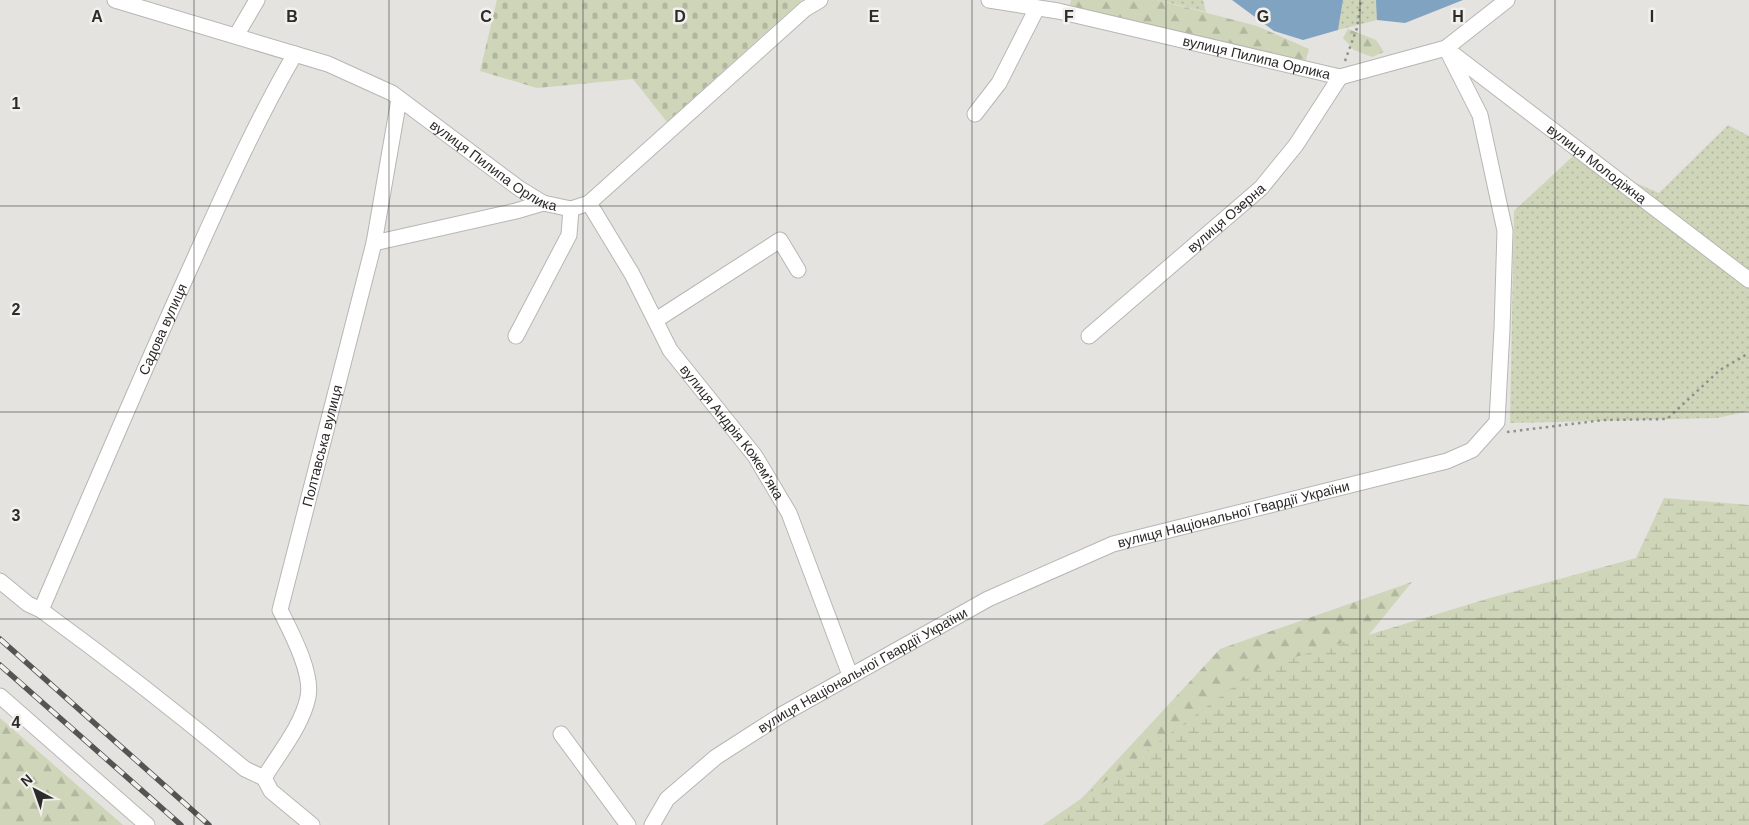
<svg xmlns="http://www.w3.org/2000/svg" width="1749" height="825" viewBox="0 0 1749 825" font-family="Helvetica,sans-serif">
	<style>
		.grass { fill: url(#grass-dots) }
		.forest { fill: url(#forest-firs) }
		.wetland { fill: url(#wetland-marsh) }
		.cemetery { fill: url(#cemetery-stones) }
		.water { fill: #7fa3c1 }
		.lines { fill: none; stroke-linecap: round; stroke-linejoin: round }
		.minor-casing { stroke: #b8b6b3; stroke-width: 17 }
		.path { stroke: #91908e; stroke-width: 2.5; stroke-dasharray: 2.5 4; stroke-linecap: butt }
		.minor { stroke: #fff; stroke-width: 15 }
		.rail-casing { stroke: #555452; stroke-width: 5.5 }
		.rail { stroke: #f2f0ec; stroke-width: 4; stroke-dasharray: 11; stroke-linecap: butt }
		.grid { fill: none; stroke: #2c2b2a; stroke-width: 1; stroke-opacity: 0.55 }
		.labels { text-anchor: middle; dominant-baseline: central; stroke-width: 5; stroke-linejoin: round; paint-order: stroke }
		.street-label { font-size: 14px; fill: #2c2b2a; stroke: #f2f0ec }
		.grid-label { font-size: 16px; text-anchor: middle; font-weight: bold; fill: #2c2b2a; stroke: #f2f0ec; stroke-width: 5; stroke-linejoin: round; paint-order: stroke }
	</style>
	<defs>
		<pattern id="grass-dots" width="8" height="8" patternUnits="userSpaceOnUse" patternTransform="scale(1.25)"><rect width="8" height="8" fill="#ced5b9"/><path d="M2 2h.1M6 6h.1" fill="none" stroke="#b1b79f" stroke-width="1.8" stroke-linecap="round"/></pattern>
		<pattern id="forest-firs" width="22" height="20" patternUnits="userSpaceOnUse" patternTransform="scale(1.25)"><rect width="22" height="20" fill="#ced5b9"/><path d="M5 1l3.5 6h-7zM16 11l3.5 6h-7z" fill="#b1b79f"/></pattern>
		<pattern id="wetland-marsh" width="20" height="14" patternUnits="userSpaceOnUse" patternTransform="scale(1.25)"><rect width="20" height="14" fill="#ced5b9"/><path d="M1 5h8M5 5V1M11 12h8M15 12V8" fill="none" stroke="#b1b79f"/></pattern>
		<pattern id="cemetery-stones" width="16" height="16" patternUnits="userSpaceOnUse" patternTransform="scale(1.25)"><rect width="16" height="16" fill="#ced5b9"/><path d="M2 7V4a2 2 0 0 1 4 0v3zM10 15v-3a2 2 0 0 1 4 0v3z" fill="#b1b79f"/></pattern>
	</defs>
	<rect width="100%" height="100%" fill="#e4e3df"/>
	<path class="grass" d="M 1157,0 L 1203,0 L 1206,12 L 1162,1 Z
		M 1343,0 L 1377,0 L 1377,20 L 1338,30 Z
		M 1728,125 L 1749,136 L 1749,411 L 1717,418 L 1510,423 L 1514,211 L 1573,156 L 1659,193 Z"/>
	<path class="forest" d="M 1071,0 L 1157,0 L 1257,26 L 1309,49 L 1305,63 L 1089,14 L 1070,5 Z
		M 1348,29 L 1376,40 L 1384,52 L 1372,57 L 1354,50 L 1343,38 Z
		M 1412,582 L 1340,670 L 1303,825 L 1043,825 L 1082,798 L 1220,649 Z
		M 0,718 L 123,825 L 0,825 Z"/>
	<path class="wetland" d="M 1664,498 L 1749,505 L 1749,825 L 1046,825 L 1259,668 L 1490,598 L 1636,558 Z"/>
	<path class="cemetery" d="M 497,0 L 802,0 L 667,122 L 633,79 L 537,88 L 480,71 Z"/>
	<path class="water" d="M 1232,0 L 1343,0 L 1338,30 L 1303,40 L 1274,31 Z
		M 1376,0 L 1463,0 L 1405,23 L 1377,20 Z"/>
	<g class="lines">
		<defs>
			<g id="minor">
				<path id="s1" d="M 115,0 L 328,64 L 392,93 L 520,189 L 543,203 L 571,209 L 589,203 L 805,9 L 820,0"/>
				<path id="s2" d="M 989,0 L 1058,11 L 1340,77 L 1446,48 L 1507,0"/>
				<path d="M 236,36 L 257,0"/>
				<path id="s3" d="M 1449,51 L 1749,280"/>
				<path d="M 975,114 L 999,83 L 1037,8"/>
				<path id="s4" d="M 589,203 L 632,274 L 670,350 L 755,456 L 789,513 L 850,675"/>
				<path d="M 374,243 L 516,211 L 543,203"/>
				<path d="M 656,320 L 780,240 L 798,270"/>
				<path d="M 516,336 L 569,235 L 571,209"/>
				<path id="s5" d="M 1089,336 L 1261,188 L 1296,145 L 1340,77"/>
				<path d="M 0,581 L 28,604 L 41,610 C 111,661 179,714 245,769 L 264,778 L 271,791 L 312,825"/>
				<path id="s6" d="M 41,610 C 91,494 140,378 192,264 C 224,193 256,121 295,54"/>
				<path d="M 0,696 L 147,825"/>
				<path d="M 561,734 L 628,825"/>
				<path id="s7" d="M 264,778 C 279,753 302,726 308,697 C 313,673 291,632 280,610 L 374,243 L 399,99"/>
				<path id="s8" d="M 652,825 L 667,799 L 716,757 L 783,714 L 988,599 L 1113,544 L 1447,461 L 1472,450 L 1497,422 L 1502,329 L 1505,231 L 1480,115 L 1446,48"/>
			</g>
		</defs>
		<use href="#minor" class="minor-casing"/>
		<path class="path" d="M 1345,61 L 1357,28 L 1361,0
			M 1507,432 L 1604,420 L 1667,419 L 1720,370 L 1749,353"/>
		<use href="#minor" class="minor"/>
		<defs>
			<path id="rail" d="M 0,639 L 209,825
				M 0,665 L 181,825"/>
		</defs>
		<use href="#rail" class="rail-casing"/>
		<use href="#rail" class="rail"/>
	</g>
	<path class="grid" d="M 194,0 L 194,825M 389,0 L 389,825M 583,0 L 583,825M 777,0 L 777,825M 972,0 L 972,825M 1166,0 L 1166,825M 1360,0 L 1360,825M 1555,0 L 1555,825M 0,206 L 1749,206M 0,412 L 1749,412M 0,619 L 1749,619"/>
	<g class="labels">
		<g class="street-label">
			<text stroke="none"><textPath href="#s2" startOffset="274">вулиця Пилипа Орлика</textPath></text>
			<text stroke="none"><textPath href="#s1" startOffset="418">вулиця Пилипа Орлика</textPath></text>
			<text stroke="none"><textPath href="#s3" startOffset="186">вулиця Молодіжна</textPath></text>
			<text stroke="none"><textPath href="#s5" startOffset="181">вулиця Озерна</textPath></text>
			<text stroke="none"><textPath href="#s6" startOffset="306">Садова вулиця</textPath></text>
			<text stroke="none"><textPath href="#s4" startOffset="271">вулиця Андрія Кожем'яка</textPath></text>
			<text stroke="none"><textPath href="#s7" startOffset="355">Полтавська вулиця</textPath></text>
			<text stroke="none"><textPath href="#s8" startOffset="670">вулиця Національної Гвардії України</textPath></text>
			<text stroke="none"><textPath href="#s8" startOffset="265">вулиця Національної Гвардії України</textPath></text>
		</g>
	</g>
	<g class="grid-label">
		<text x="97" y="22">A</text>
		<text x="292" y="22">B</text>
		<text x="486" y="22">C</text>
		<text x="680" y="22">D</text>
		<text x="874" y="22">E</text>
		<text x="1069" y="22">F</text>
		<text x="1263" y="22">G</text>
		<text x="1458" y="22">H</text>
		<text x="1652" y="22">I</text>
		<text x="16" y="109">1</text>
		<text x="16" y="315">2</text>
		<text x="16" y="521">3</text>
		<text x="16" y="728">4</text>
	</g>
	<g transform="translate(35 790) rotate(319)" stroke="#f2f0ec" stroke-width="4" paint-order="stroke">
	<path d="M0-4L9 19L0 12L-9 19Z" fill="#2c2b2a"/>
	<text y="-8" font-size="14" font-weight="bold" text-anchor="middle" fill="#2c2b2a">N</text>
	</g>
</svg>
